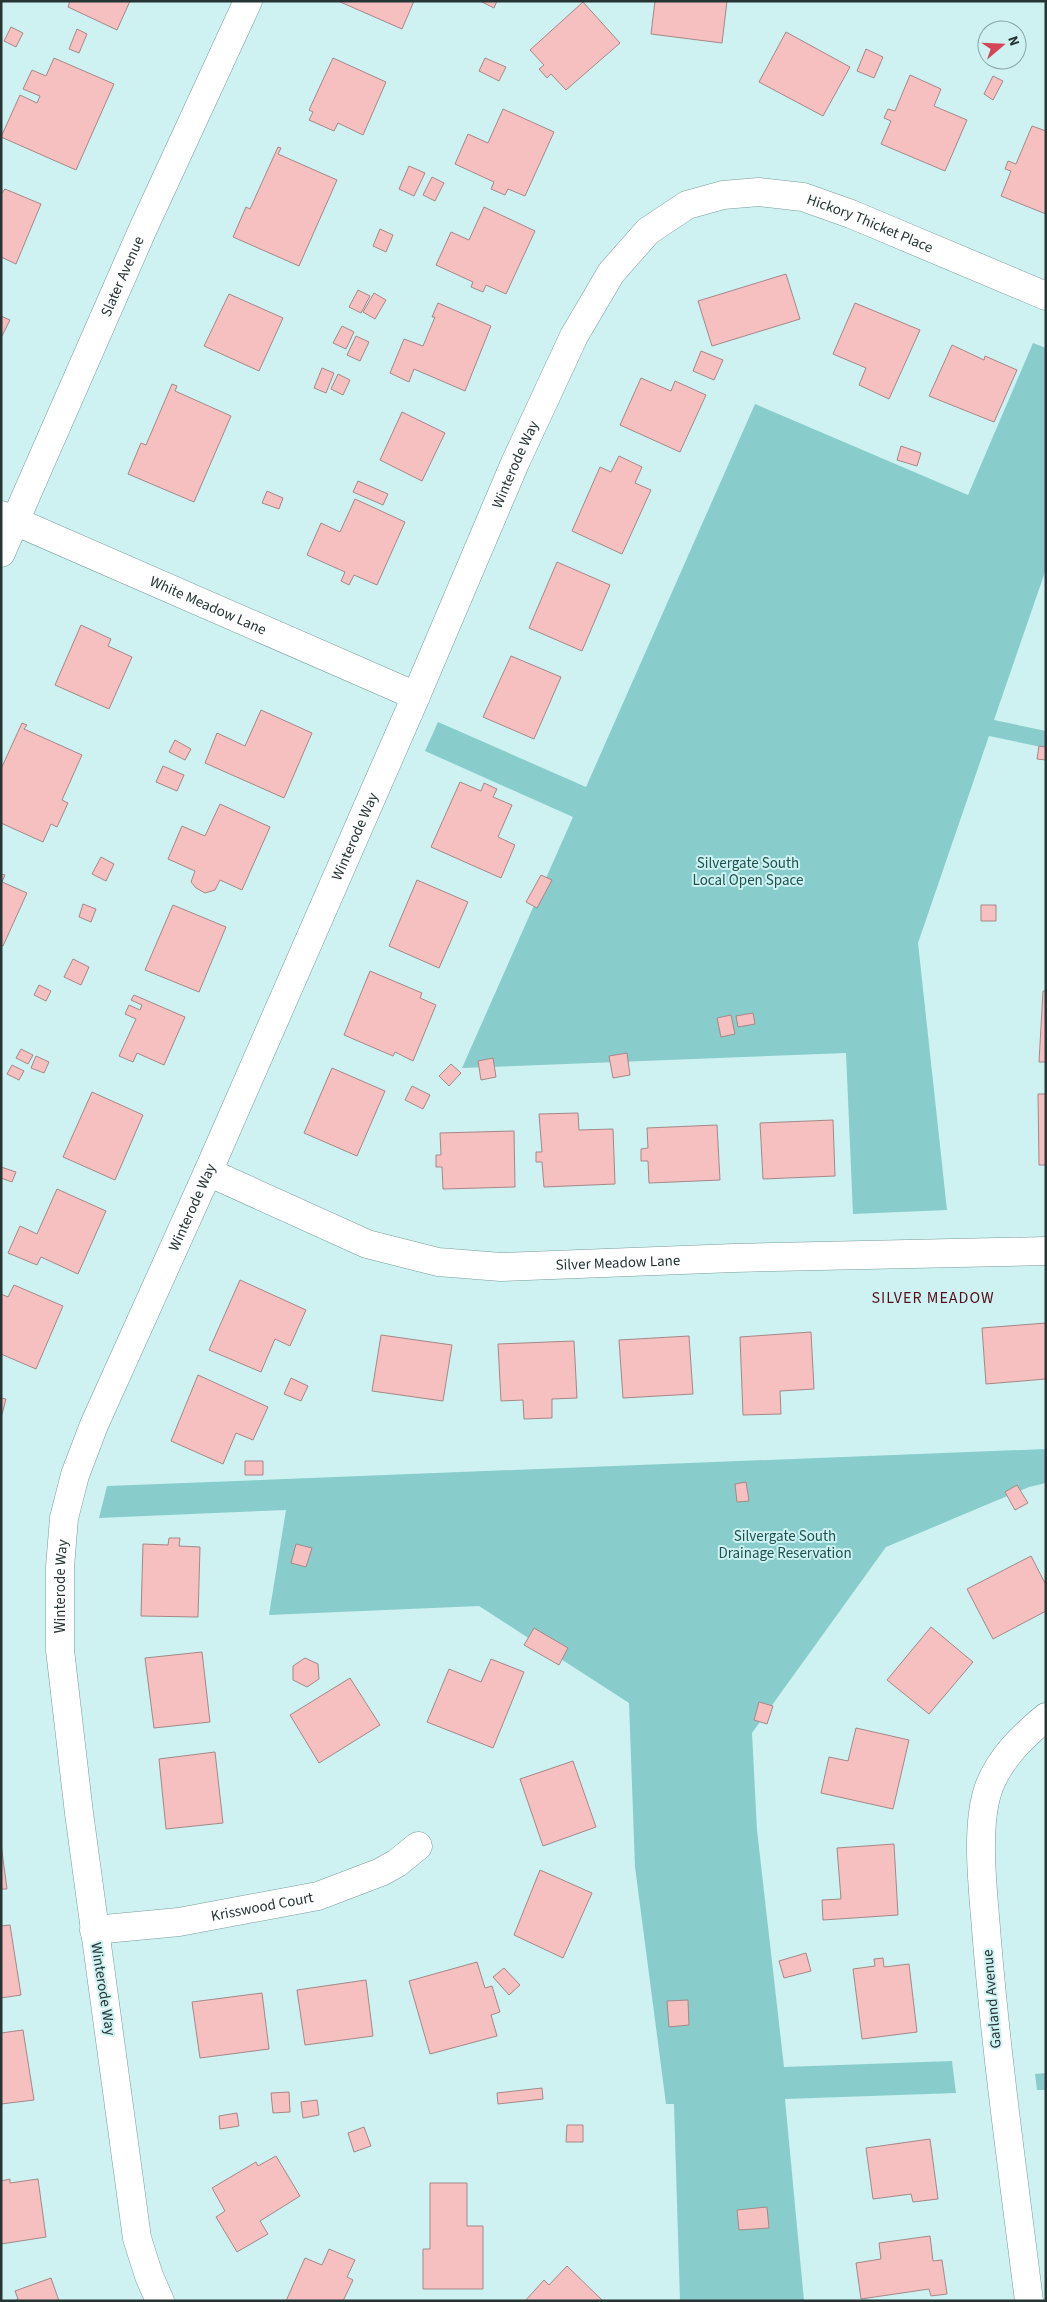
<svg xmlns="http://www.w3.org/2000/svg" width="1047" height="2302" viewBox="0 0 1047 2302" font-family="'Source Sans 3',sans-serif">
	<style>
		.green { fill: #88cdcb }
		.building { fill: #f6c0c1; stroke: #a68787 }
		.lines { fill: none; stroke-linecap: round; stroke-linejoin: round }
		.minor-casing { stroke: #789b9a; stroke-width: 29 }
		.minor { stroke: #fff; stroke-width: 28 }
		.labels { text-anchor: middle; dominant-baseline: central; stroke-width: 4; stroke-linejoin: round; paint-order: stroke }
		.street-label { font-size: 15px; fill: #263434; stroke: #cdf2f1 }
		.park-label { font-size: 15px; fill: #1e5150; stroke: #cdf2f1 }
		.neighbourhood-label { font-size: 16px; letter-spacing: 1px; fill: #550f1a; stroke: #cdf2f1 }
	</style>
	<rect width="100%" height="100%" fill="#cdf2f1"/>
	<path class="green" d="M 1033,343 L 1046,348 L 1046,569 L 994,720 L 1046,731 L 1046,748 L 989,736 L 918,943 L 947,1210 L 853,1214 L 846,1053 L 462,1068 L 573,817 L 425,751 L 438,722 L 586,787 L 755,404 L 968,495 Z
		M 1046,1449 L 1046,1483 L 1029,1487 L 886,1547 L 752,1733 L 757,1830 L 784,2067 L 952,2061 L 956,2093 L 785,2099 L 804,2301 L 680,2301 L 674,2104 L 666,2104 L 635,1867 L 629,1703 L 479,1606 L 269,1615 L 286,1510 L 99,1518 L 107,1486 Z
		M 1046,2073 L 1046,2090 L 1037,2090 L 1035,2074 Z"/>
	<path class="building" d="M 70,1 L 130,1 L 117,30 L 68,7 Z
		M 338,1 L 414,1 L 402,29 Z
		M 480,1 L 497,1 L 494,8 Z
		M 655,1 L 727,1 L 722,43 L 651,34 Z
		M 583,2 L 620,43 L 566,90 L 551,74 L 547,78 L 539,69 L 544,65 L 530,50 Z
		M 11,27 L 23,33 L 16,47 L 4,41 Z
		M 77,29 L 87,34 L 79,53 L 69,49 Z
		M 786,32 L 850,67 L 823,116 L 759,82 Z
		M 866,49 L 883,57 L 874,78 L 857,71 Z
		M 54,58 L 114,84 L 76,170 L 1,137 L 20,95 L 37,103 L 40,96 L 23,89 L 32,70 L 46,76 Z
		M 333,58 L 386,82 L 363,135 L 338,123 L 334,131 L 309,120 L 313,112 L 309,110 Z
		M 485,58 L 506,67 L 499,81 L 479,71 Z
		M 910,75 L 941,89 L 934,106 L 967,120 L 945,171 L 881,144 L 891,121 L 884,118 L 888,109 L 895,111 Z
		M 993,76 L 1003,81 L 993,100 L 984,94 Z
		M 503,109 L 554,132 L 525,196 L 508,189 L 505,195 L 491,189 L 494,182 L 455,164 L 468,134 L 488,143 Z
		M 1032,126 L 1046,131 L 1046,214 L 1001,196 L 1011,171 L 1005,169 L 1008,161 L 1016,164 Z
		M 278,147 L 281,148 L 278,154 L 337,180 L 299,266 L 233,237 L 246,207 L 250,209 Z
		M 409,166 L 425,173 L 414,196 L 399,189 Z
		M 432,177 L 444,183 L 435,201 L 423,195 Z
		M 5,189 L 41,204 L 16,264 L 1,257 L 1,194 Z
		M 484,207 L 535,231 L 506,294 L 486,285 L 483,292 L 471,287 L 473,282 L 436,265 L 451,232 L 469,240 Z
		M 380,229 L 393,235 L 386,252 L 373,246 Z
		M 786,274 L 800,319 L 712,346 L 698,301 Z
		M 358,290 L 370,296 L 361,313 L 349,307 Z
		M 374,293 L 386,300 L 375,319 L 363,312 Z
		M 229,294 L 283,318 L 259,371 L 204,346 Z
		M 438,303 L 491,326 L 465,391 L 414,369 L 409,382 L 390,373 L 404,339 L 423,346 L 435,317 L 432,317 Z
		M 855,303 L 920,330 L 889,399 L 859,385 L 866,368 L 833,354 Z
		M 1,316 L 10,320 L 1,338 Z
		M 342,326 L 354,332 L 346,349 L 333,343 Z
		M 356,336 L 369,342 L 360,361 L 347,355 Z
		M 952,345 L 984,360 L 985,356 L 1017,370 L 994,422 L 929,396 Z
		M 701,351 L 723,360 L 714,380 L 693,371 Z
		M 322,368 L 334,373 L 326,393 L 314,388 Z
		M 338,374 L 350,380 L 343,395 L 331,389 Z
		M 641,378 L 671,391 L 675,381 L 706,395 L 680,452 L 620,425 Z
		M 172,384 L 177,386 L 175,391 L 231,416 L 194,502 L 128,474 L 141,443 L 146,445 Z
		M 402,412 L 445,433 L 422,481 L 380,460 Z
		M 901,446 L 921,453 L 917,466 L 897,460 Z
		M 619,456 L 642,467 L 635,483 L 651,490 L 622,554 L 572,531 L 600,467 L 611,472 Z
		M 358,481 L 388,494 L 383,505 L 353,492 Z
		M 267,491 L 283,498 L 279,509 L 262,503 Z
		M 355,499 L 405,522 L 377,585 L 354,575 L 349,585 L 341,581 L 345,572 L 307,555 L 321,523 L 340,532 Z
		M 557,562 L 610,585 L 582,651 L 529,628 Z
		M 81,625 L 111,639 L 108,646 L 132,657 L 109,709 L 55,685 Z
		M 511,656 L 561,677 L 534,739 L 483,717 Z
		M 261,710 L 312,733 L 284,798 L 205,763 L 217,733 L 245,746 Z
		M 22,723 L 27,725 L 24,729 L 82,755 L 62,800 L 68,803 L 57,827 L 51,824 L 43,842 L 1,823 L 1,769 Z
		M 175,740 L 191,749 L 185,760 L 169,752 Z
		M 1039,746 L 1046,747 L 1046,760 L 1037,759 Z
		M 163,766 L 184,775 L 177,791 L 156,782 Z
		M 460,782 L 481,791 L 484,783 L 497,789 L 493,797 L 512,805 L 498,837 L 515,845 L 501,878 L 431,847 Z
		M 220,804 L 270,827 L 242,890 L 220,880 L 215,890 L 205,893 L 196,888 L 191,882 L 195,871 L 168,859 L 182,826 L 205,836 Z
		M 101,857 L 114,864 L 106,881 L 92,874 Z
		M 1,874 L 5,875 L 2,882 L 27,893 L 3,946 L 1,945 Z
		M 541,875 L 552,880 L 537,908 L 526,902 Z
		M 417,880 L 468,902 L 439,968 L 389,946 Z
		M 83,904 L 96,909 L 91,922 L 79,917 Z
		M 173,905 L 226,927 L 199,992 L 145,970 Z
		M 981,905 L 996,905 L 996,921 L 981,921 Z
		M 73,959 L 89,967 L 81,985 L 64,977 Z
		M 370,971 L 422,993 L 420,998 L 436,1005 L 413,1061 L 395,1052 L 393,1056 L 344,1035 Z
		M 39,985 L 51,991 L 46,1001 L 34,995 Z
		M 1043,991 L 1046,991 L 1046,1062 L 1039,1062 Z
		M 134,995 L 185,1017 L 164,1065 L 137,1053 L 133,1062 L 119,1056 L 136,1019 L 125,1014 L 129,1005 L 140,1010 L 142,1005 L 131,1000 Z
		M 753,1013 L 755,1024 L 738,1027 L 736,1016 Z
		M 731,1015 L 735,1034 L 721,1037 L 717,1018 Z
		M 21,1049 L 33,1055 L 28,1064 L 16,1058 Z
		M 627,1053 L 630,1075 L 613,1078 L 609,1056 Z
		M 36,1056 L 49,1062 L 44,1073 L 31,1068 Z
		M 493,1058 L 496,1077 L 481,1080 L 478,1061 Z
		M 451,1064 L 461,1073 L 449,1086 L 439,1076 Z
		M 12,1065 L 24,1071 L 19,1080 L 7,1074 Z
		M 332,1068 L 385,1091 L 357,1156 L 304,1133 Z
		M 412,1086 L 430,1095 L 423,1109 L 405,1100 Z
		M 92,1092 L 143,1115 L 115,1180 L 63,1157 Z
		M 1038,1094 L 1046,1094 L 1046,1165 L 1039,1165 Z
		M 578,1113 L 579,1130 L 613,1129 L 615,1184 L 544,1187 L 542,1162 L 536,1162 L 536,1152 L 542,1152 L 539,1114 Z
		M 833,1120 L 835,1176 L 763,1179 L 760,1123 Z
		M 717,1125 L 720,1180 L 649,1183 L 648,1161 L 641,1161 L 641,1149 L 648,1148 L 647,1128 Z
		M 514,1131 L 515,1187 L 443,1189 L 442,1167 L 436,1167 L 436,1155 L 441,1155 L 440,1133 Z
		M 1,1167 L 16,1172 L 12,1182 L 1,1178 Z
		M 57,1189 L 106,1211 L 78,1274 L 41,1257 L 37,1265 L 8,1253 L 20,1226 L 37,1234 Z
		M 240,1280 L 306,1310 L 290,1346 L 275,1339 L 261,1372 L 209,1350 Z
		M 14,1285 L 63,1306 L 36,1369 L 1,1354 L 1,1294 L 8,1297 Z
		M 1046,1323 L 1046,1379 L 986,1384 L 982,1328 Z
		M 811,1332 L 814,1389 L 780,1391 L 781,1414 L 743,1415 L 740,1337 Z
		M 381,1335 L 452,1345 L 443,1401 L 372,1391 Z
		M 689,1336 L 693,1394 L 623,1398 L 619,1340 Z
		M 574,1341 L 577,1398 L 552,1399 L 552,1418 L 524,1419 L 523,1400 L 501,1401 L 498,1344 Z
		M 198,1375 L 268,1407 L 253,1440 L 236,1433 L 223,1464 L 171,1441 Z
		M 291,1378 L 308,1386 L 301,1401 L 284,1394 Z
		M 1,1398 L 6,1399 L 1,1418 Z
		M 245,1461 L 263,1461 L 263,1475 L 245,1475 Z
		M 746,1482 L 749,1501 L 737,1502 L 735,1484 Z
		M 1017,1485 L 1028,1503 L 1015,1510 L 1005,1492 Z
		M 169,1538 L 180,1538 L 179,1546 L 200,1547 L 198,1617 L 141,1616 L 143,1544 L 168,1545 Z
		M 296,1544 L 312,1548 L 306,1567 L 291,1563 Z
		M 1031,1556 L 1046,1585 L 1046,1611 L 993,1639 L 967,1589 Z
		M 931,1627 L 973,1662 L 929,1714 L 887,1680 Z
		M 534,1628 L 568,1648 L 559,1665 L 524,1645 Z
		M 202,1652 L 210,1722 L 154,1728 L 145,1658 Z
		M 305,1658 L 318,1664 L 319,1679 L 307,1687 L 293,1680 L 293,1666 Z
		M 491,1659 L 524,1672 L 493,1748 L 427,1722 L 449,1669 L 481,1682 Z
		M 350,1678 L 380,1725 L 319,1763 L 290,1715 Z
		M 759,1702 L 773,1706 L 767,1724 L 754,1720 Z
		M 856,1728 L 909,1740 L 893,1809 L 821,1793 L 829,1757 L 848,1761 Z
		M 215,1752 L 223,1823 L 166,1829 L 159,1759 Z
		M 573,1761 L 596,1827 L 543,1846 L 520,1779 Z
		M 1,1844 L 7,1889 L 1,1889 Z
		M 894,1844 L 898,1915 L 823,1920 L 822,1900 L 841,1899 L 837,1848 Z
		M 540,1870 L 592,1893 L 563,1958 L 514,1935 Z
		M 10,1925 L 21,1995 L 1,1998 L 1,1926 Z
		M 806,1953 L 811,1971 L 784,1978 L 779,1961 Z
		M 883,1958 L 884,1967 L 909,1964 L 917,2032 L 862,2039 L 853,1969 L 875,1966 L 874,1959 Z
		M 477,1962 L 485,1988 L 492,1986 L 500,2012 L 491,2015 L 497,2036 L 430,2054 L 409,1981 Z
		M 504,1968 L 520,1985 L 509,1995 L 493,1977 Z
		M 366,1980 L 373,2036 L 305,2045 L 297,1990 Z
		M 262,1993 L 269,2049 L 200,2058 L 192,2002 Z
		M 688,2000 L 689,2025 L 669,2027 L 667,2001 Z
		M 23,2030 L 34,2100 L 1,2104 L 1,2033 Z
		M 542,2088 L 543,2099 L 498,2104 L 497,2093 Z
		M 289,2092 L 290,2112 L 273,2113 L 271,2093 Z
		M 317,2100 L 319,2115 L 303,2118 L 301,2102 Z
		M 237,2113 L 239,2126 L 220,2129 L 219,2116 Z
		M 567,2125 L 583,2125 L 583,2142 L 566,2142 Z
		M 364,2127 L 371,2146 L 354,2152 L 348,2133 Z
		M 930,2139 L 938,2199 L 913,2202 L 911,2194 L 873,2199 L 866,2148 Z
		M 276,2156 L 300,2196 L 260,2221 L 268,2234 L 237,2252 L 216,2217 L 225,2211 L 212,2188 L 256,2162 L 258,2166 Z
		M 10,2179 L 10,2183 L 38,2179 L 46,2237 L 1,2244 L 1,2181 Z
		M 430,2183 L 467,2183 L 467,2226 L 483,2226 L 483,2289 L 423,2289 L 423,2249 L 430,2249 Z
		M 767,2207 L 769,2228 L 739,2230 L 737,2210 Z
		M 930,2236 L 933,2261 L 942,2260 L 947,2294 L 931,2296 L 929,2289 L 861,2299 L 856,2263 L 881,2259 L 879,2243 Z
		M 329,2249 L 355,2260 L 347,2277 L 353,2280 L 343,2301 L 286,2301 L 305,2258 L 322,2265 Z
		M 567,2266 L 603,2301 L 525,2301 L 544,2280 L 549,2285 Z
		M 51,2278 L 59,2301 L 15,2301 L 18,2299 L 15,2291 Z"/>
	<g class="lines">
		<defs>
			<g id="minor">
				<path id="s1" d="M 1,515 L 416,696"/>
				<path id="s2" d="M 1,553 L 142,231 L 248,1"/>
				<path id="s3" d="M 208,1172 L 367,1244 L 438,1262 L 501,1267 L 734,1258 L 1046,1251"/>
				<path id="s4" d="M 94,1930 L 179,1922 L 318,1896 L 381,1872 L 397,1863 L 418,1846"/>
				<path id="s5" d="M 160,2301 L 149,2276 L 137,2238 L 79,1813 L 60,1650 L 60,1567 L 64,1518 L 75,1475 L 94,1425 L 208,1172 L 416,696 L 515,463 L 574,336 L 611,273 L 648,231 L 687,205 L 723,195 L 759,192 L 803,197 L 851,214 L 1046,296"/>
				<path d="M 1029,2301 C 1014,2181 997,2061 987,1941 C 984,1897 974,1828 989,1787 C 1000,1758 1023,1736 1046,1717"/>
			</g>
		</defs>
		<use href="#minor" class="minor-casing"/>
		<use href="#minor" class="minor"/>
	</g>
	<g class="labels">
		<g class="street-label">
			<text stroke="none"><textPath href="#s5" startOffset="2446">Hickory Thicket Place</textPath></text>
			<text stroke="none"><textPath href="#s2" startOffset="302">Slater Avenue</textPath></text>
			<text stroke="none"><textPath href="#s5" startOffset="1939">Winterode Way</textPath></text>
			<text stroke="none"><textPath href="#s1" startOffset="226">White Meadow Lane</textPath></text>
			<text stroke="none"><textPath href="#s5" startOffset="1534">Winterode Way</textPath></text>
			<text stroke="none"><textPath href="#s5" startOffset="1129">Winterode Way</textPath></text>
			<text stroke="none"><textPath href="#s3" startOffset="428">Silver Meadow Lane</textPath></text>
			<text stroke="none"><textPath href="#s5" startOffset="724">Winterode Way</textPath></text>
			<text stroke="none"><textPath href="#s4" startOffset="170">Krisswood Court</textPath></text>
			<text transform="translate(103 1989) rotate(81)">Winterode Way</text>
			<text transform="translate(992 1999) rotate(-95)">Garland Avenue</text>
		</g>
		<g class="park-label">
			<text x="748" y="863">Silvergate South<tspan x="748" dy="17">Local Open Space</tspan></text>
			<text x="785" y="1536">Silvergate South<tspan x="785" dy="17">Drainage Reservation</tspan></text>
		</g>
		<g class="neighbourhood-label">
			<text x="933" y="1298">SILVER MEADOW</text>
		</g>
	</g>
	<rect width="1047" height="2302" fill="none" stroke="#263434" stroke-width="5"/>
	<g transform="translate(1002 45) rotate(71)"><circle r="24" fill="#cdf2f1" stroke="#8aa6a5"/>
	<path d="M0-4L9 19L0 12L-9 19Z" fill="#d54457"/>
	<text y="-8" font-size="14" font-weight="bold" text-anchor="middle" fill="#263434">N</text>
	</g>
</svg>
